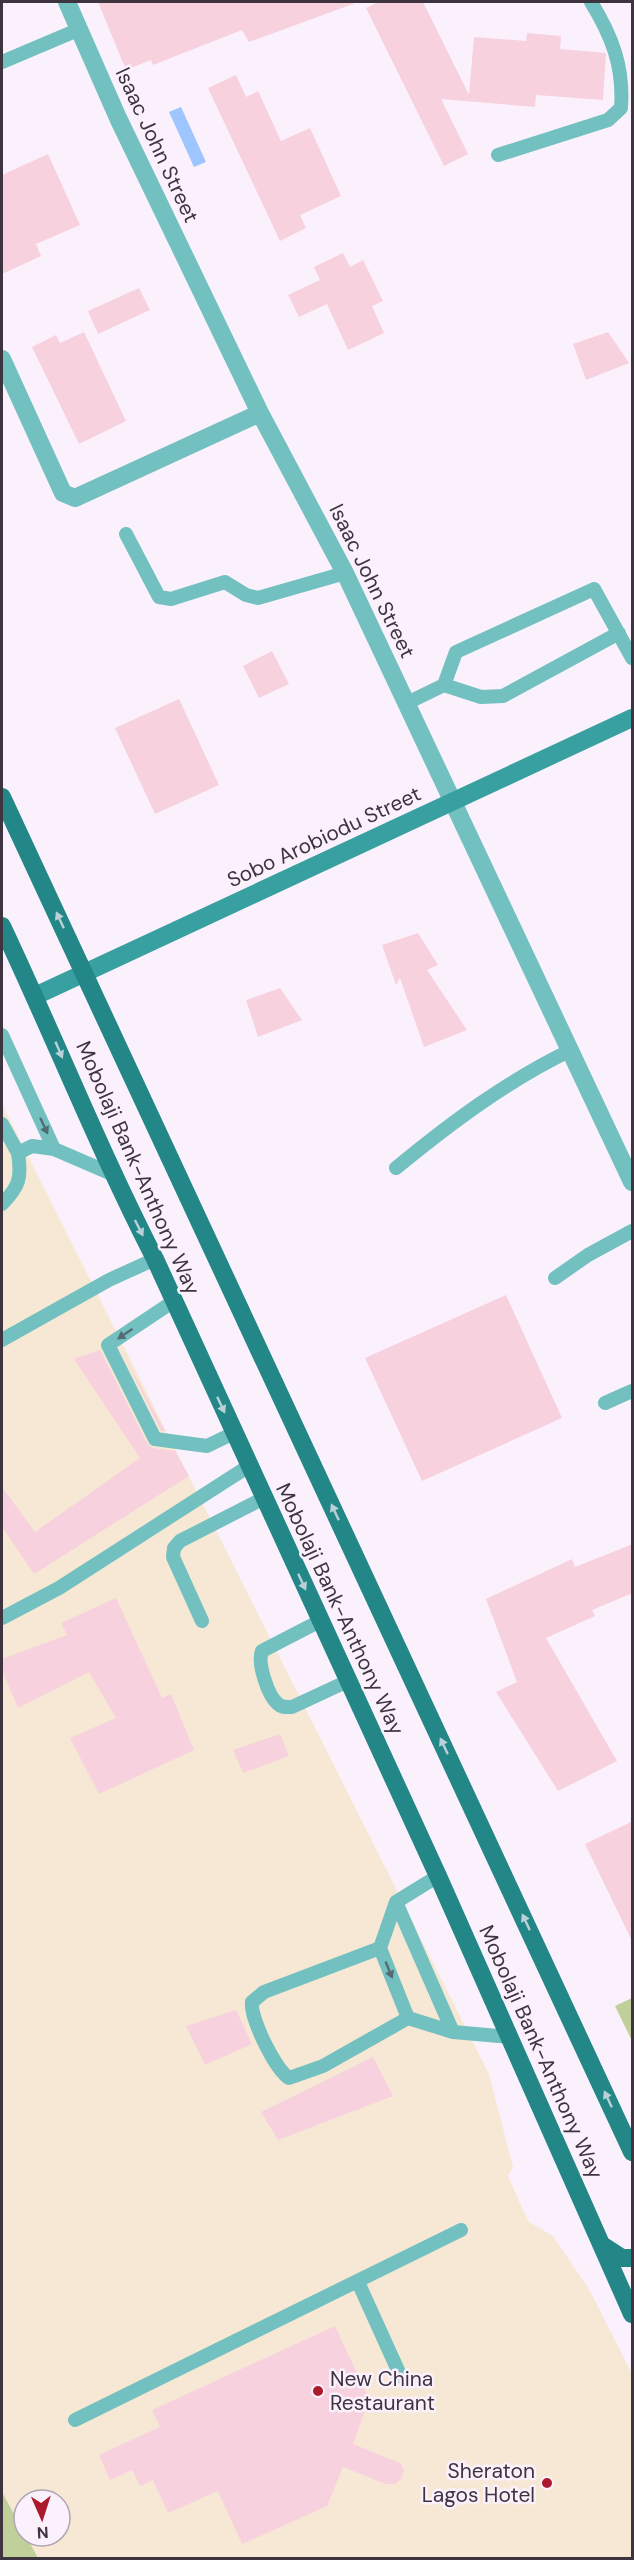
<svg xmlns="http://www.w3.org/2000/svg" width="634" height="2560" viewBox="0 0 634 2560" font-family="'DM Sans',sans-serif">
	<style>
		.commercial { fill: #f7e8d5 }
		.green { fill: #c1d09b }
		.water { fill: #9ec5fd }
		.building { fill: #f7d1dd }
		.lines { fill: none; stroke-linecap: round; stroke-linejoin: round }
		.lane { stroke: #72c0bf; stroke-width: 14 }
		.street { stroke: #72c0bf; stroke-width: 18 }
		.secondary { stroke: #38a0a0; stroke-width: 18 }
		.primary { stroke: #228786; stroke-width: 18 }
		.oneway { fill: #bad1d9 }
		.oneway2 { fill: #536c73 }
		.poi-dot { fill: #ad192d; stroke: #fbf1fd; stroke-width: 2 }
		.labels { text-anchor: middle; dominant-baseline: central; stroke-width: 5; stroke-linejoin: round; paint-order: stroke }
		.street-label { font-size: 21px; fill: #3e3440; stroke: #fbf1fd }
		.poi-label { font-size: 21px; fill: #3e3440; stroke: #fbf1fd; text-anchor: start }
	</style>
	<rect width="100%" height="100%" fill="#fbf1fd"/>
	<path class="commercial" d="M 2,1104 L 489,2074 L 513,2167 L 508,2176 L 523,2210 L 529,2222 L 553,2236 L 589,2289 L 632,2374 L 632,2558 L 38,2558 L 26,2536 L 60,2536 L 60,2500 L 24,2500 L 24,2533 L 2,2492 Z"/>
	<path class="green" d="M 632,1998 L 632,2041 L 615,2006 Z
		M 2,2492 L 38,2558 L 2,2558 Z"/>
	<path class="water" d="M 181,107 L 206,162 L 194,167 L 169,112 Z"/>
	<path class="building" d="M 98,2 L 353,2 L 353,4 L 249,42 L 242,30 L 153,65 L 151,60 L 126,70 Z
		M 378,2 L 423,2 L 469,95 L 474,37 L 526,41 L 527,33 L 561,36 L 560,49 L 606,53 L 603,100 L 536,95 L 535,107 L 441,99 L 468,154 L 444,166 L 366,8 Z
		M 236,75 L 246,97 L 258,91 L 281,141 L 310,128 L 341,196 L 300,215 L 306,228 L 280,241 L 208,88 Z
		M 48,154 L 80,225 L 36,244 L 41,256 L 2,274 L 2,175 Z
		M 343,253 L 350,267 L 363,260 L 383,301 L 372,306 L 384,333 L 348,350 L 327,304 L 299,317 L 288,295 L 320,280 L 314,267 Z
		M 139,288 L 150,310 L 98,334 L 88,311 Z
		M 84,332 L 126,421 L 79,444 L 32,347 L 56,335 L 60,343 Z
		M 608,332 L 629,363 L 586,380 L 573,344 Z
		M 272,651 L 289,684 L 259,698 L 243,666 Z
		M 179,699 L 219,785 L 155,814 L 115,728 Z
		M 418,933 L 438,965 L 427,970 L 467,1030 L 424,1047 L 400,978 L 396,985 L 382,945 Z
		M 280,988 L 302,1020 L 258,1037 L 246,1000 Z
		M 506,1295 L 562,1418 L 422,1481 L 365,1358 Z
		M 120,1348 L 165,1431 L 161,1431 Z
		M 100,1350 L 147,1443 L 153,1448 L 175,1451 L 189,1476 L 34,1574 L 2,1527 L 2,1487 L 35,1532 L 140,1458 L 74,1359 Z
		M 633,1544 L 633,1593 L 592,1610 L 595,1616 L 546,1638 L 617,1761 L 558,1791 L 496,1692 L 517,1682 L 486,1599 L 572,1559 L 575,1567 Z
		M 116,1598 L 162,1698 L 171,1694 L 194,1750 L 99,1794 L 70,1738 L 116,1718 L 89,1672 L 18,1708 L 2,1670 L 2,1659 L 67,1635 L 61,1623 Z
		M 280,1734 L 289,1756 L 243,1773 L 233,1750 Z
		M 633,1821 L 633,1943 L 585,1844 Z
		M 236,2010 L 252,2044 L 205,2065 L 186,2026 Z
		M 373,2057 L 393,2096 L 278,2140 L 261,2112 Z
		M 335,2326 L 369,2399 L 353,2444 L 400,2463 L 404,2470 L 401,2479 L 395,2484 L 386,2484 L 343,2467 L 327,2506 L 242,2544 L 218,2491 L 168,2513 L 153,2480 L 140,2486 L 132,2470 L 110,2480 L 99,2455 L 160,2427 L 152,2410 Z"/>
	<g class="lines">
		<path class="lane" d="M 2,62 L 80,29
			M 498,155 L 608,120 L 621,108 C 624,67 612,36 591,2
			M 126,534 L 159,597 L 171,599 L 225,582 L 246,595 L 258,598 L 345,573
			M 444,685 L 456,652 L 594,589 L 632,658
			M 407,703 L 444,685 L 481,697 L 503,696 L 619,633
			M 2,1035 L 54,1149 L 112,1174
			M 2,1124 L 18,1153 L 32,1146 L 54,1149
			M 396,1168 C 452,1122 507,1081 571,1050
			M 2,1204 C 19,1187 22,1178 18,1153
			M 555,1278 L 588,1255 L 632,1231
			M 174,1301 L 108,1345 L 155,1439 L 207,1446 L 234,1433
			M 2,1340 L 109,1280 L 155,1259
			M 605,1403 L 632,1391
			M 2,1618 L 59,1588 L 249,1466
			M 202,1621 L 173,1557 L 174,1548 L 180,1541 L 264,1498
			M 320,1621 L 262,1651 C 257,1663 268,1696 278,1704 C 282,1708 287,1707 292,1707 L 348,1681
			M 438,1876 L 396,1902 L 380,1948 L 408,2018 L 453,2032 L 511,2037
			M 396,1902 L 453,2032
			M 380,1948 L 264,1992 L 252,2002 C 250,2018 275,2069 289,2078 L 323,2066 L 408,2018
			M 358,2282 L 401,2377
			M 75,2420 L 461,2230"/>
		<path class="street" d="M 67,2 L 118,118 L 260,413 L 345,573 L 632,1182
			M 2,359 L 63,493 L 75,498 L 260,413"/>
		<path class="secondary" d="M 35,996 L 632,718"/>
		<path class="primary" d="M 2,797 L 632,2152
			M 2,926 C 54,1036 99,1150 155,1259 L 438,1876 L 632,2314
			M 602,2245 L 622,2258 L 632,2258"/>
	</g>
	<defs><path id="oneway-solid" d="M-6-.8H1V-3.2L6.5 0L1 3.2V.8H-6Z" transform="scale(1.5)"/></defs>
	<g class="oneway">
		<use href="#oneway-solid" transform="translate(60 920) rotate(-115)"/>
		<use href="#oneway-solid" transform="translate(59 1050) rotate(67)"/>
		<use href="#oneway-solid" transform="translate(139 1228) rotate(63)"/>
		<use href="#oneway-solid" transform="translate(221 1405) rotate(65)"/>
		<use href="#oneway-solid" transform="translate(335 1512) rotate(-115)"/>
		<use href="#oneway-solid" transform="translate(302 1582) rotate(65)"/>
		<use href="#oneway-solid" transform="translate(444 1746) rotate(-115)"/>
		<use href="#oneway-solid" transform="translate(526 1922) rotate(-115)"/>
		<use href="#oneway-solid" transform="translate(608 2099) rotate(-115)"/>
	</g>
	<g class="oneway2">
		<use href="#oneway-solid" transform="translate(44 1126) rotate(65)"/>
		<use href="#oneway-solid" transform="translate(125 1334) rotate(146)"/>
		<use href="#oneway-solid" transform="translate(389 1970) rotate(68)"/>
	</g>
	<g class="poi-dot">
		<circle cx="318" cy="2391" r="6"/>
		<circle cx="547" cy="2483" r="6"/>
	</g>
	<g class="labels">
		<g class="street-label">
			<text transform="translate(157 145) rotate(65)">Isaac John Street</text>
			<text transform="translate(372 581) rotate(64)">Isaac John Street</text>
			<text transform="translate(324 837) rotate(-25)">Sobo Arobiodu Street</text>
			<text transform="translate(138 1168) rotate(66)">Mobolaji Bank-Anthony Way</text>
			<text transform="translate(340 1609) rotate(65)">Mobolaji Bank-Anthony Way</text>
			<text transform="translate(541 2052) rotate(66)">Mobolaji Bank-Anthony Way</text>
		</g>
		<g class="poi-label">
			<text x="330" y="2379">New China<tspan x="330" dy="24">Restaurant</tspan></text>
			<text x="535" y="2471" text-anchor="end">Sheraton<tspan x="535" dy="24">Lagos Hotel</tspan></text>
		</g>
	</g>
	<rect width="634" height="2560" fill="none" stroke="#3e3440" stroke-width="6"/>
	<g transform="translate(42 2518) rotate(177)"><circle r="28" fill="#fbf1fd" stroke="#afa5b1" stroke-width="1.5"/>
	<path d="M0-4.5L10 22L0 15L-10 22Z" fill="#ad192d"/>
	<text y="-9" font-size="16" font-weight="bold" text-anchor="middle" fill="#3e3440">N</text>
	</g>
</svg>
